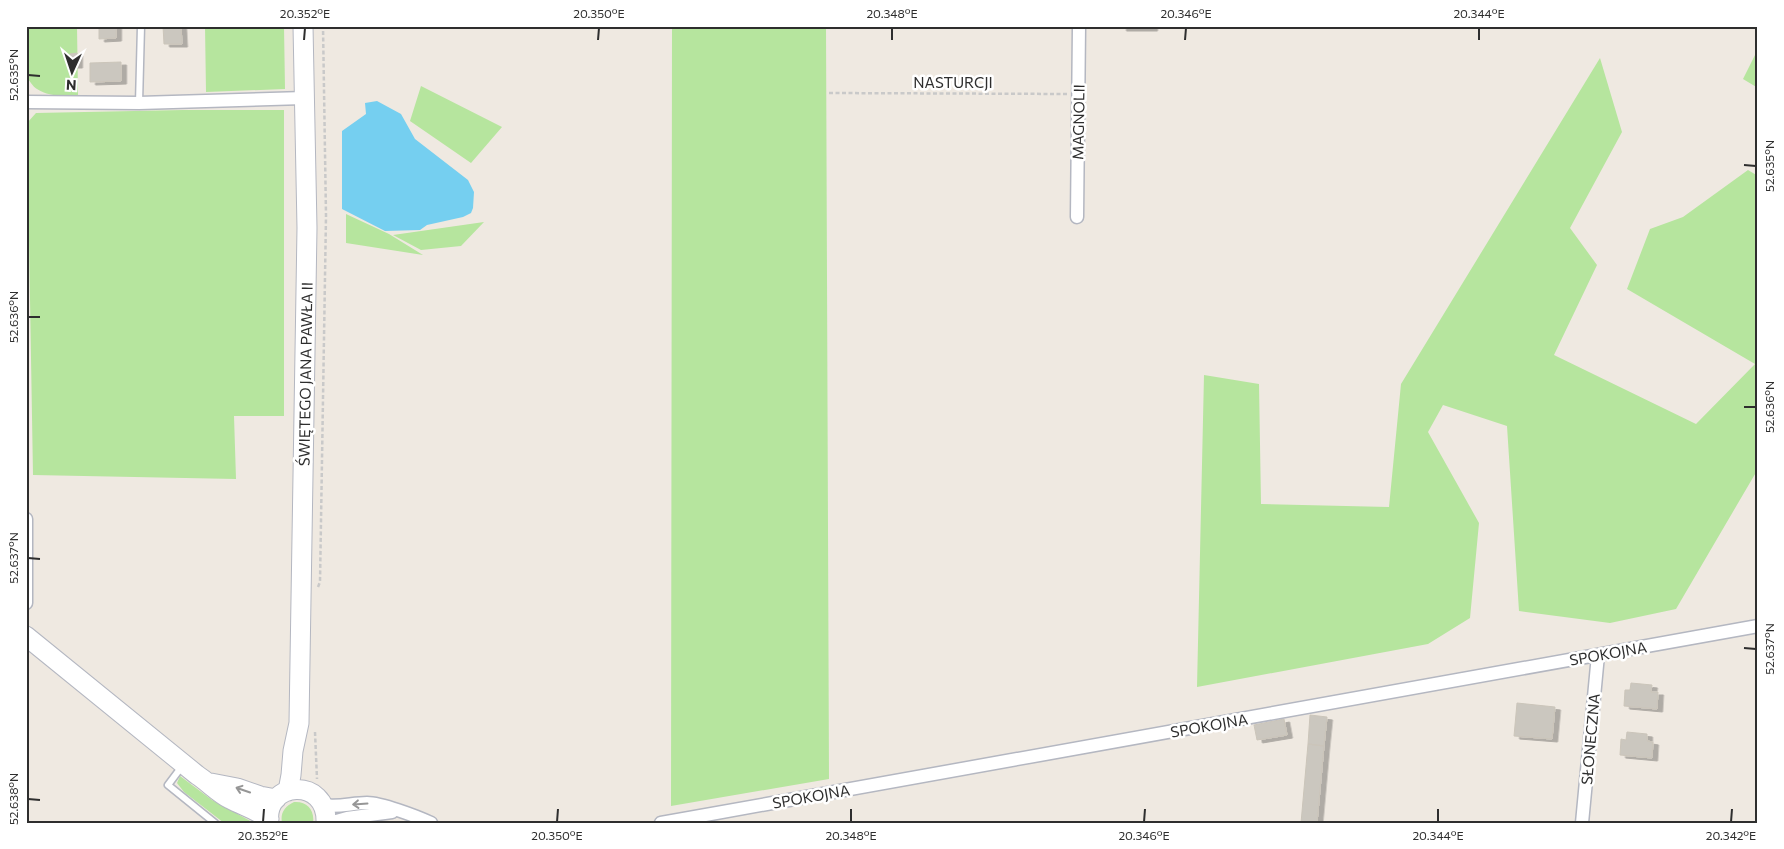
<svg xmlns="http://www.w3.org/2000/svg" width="1784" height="849" viewBox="0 0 1784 849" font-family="Commissioner,sans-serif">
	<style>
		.green { fill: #b6e59e }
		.water { fill: #75cff0 }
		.building { fill: #cbc7bf; stroke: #cbc5ba; filter: url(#shadow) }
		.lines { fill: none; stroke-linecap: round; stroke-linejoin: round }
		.lane-casing { stroke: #b4b7c1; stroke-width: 9 }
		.street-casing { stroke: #b4b7c1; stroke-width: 15 }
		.secondary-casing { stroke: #b4b7c1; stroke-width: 21 }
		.path { stroke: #c9c9c9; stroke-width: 2.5; stroke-dasharray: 4 2.5; stroke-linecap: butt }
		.lane { stroke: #fff; stroke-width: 6 }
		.street { stroke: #fff; stroke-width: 12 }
		.secondary { stroke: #fff; stroke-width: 19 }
		.oneway { stroke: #969696 }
		.ticks { fill: none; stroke: #2e2e2e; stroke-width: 2 }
		.labels { text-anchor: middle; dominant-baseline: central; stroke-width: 5; stroke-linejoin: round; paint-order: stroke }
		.street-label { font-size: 15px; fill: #2e2e2e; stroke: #fff }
		.neatline { fill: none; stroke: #2e2e2e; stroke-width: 2 }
		.ticks-label { font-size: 12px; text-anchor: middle; fill: #2e2e2e }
	</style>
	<defs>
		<filter id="shadow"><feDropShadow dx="5.5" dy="3" stdDeviation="0" flood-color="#0004"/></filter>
	</defs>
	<rect width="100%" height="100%" fill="#efe9e1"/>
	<path class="green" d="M 26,26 L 77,26 L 78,95 C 64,96 49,97 37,89 C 33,87 29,80 26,76 Z
		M 205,26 L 284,26 L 285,89 L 206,92 Z
		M 672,26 L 826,26 L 829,779 L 671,806 Z
		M 1758,49 L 1758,88 L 1743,79 Z
		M 1600,58 L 1622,132 L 1570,228 L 1597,265 L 1554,355 L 1696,424 L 1755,364 L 1627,289 L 1650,229 L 1683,217 L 1748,170 L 1758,176 L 1758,469 L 1676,609 L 1610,623 L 1519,611 L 1507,426 L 1443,405 L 1428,432 L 1479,523 L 1470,618 L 1428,644 L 1197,687 L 1204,375 L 1259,384 L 1261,504 L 1389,507 L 1401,384 Z
		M 421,86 L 502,127 L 471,163 L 410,121 Z
		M 183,110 L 284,110 L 284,416 L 234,416 L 236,479 L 33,475 L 27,123 L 36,113 Z
		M 346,214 L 389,234 L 423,255 L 346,243 Z
		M 484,222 L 461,246 L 421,250 L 393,235 Z
		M 180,776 L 212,800 L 254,823 L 224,823 L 184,792 L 177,783 Z
		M 294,802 C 307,801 315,810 313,823 L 282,823 C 280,813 285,806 294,802 Z"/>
	<path class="water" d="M 377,101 L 401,114 L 415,139 L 468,180 L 474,192 L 473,208 L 471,213 L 463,217 L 427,225 L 420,230 L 385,231 L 342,209 L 342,131 L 366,114 L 365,103 Z"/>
	<path class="building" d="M 99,26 L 116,26 L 116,38 L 99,39 Z
		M 163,26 L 181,26 L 182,44 L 164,44 Z
		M 1121,26 L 1152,26 L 1152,28 L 1121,28 Z
		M 77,53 L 77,65 L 70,65 L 70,54 Z
		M 121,62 L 121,81 L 90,82 L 90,63 Z
		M 1631,683 L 1652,685 L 1651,692 L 1658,692 L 1657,709 L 1624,706 L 1625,690 L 1630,690 Z
		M 1517,703 L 1555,707 L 1552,739 L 1514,736 Z
		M 1310,715 L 1327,717 L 1324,746 L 1308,744 Z
		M 1284,719 L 1287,735 L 1257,740 L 1254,725 Z
		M 1627,732 L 1647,734 L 1647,741 L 1653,742 L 1652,758 L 1620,755 L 1621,739 L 1626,740 Z
		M 1308,744 L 1324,746 L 1317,823 L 1301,823 Z"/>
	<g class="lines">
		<defs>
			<path id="lane" d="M 139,103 L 141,26
				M 183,765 L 168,785 L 215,823"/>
			<path id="street" d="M 26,102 L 139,103 L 304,98
				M 1077,217 L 1079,26
				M 26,519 L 26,603
				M 323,805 C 338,808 352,803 367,803 C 381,803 416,816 431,823
				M 329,823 L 347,818 L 392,812
				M 661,823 L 1758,626
				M 1582,823 L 1598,655"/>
			<path id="secondary" d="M 26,636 L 197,775 C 208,782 218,793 230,799 C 243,806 257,810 269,819
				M 211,783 L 237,788 L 260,796 L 276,799
				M 288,791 L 291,775 L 293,751 L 299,723 L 307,228 L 303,26
				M 269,823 C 263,781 328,776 326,823"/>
		</defs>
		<use href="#lane" class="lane-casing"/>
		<use href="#street" class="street-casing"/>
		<use href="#secondary" class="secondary-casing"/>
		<path class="path" d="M 829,93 L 1067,94
			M 318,587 L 320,582 L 326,216 L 323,26
			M 315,732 L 317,779"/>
		<use href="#lane" class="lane"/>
		<use href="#street" class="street"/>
		<use href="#secondary" class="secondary"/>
	</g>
	<defs><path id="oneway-shaft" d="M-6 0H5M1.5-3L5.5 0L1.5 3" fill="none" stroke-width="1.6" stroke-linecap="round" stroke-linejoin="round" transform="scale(1.25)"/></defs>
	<g class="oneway">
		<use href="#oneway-shaft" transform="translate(243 790) rotate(-161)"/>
		<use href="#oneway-shaft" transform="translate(360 804) rotate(176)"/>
	</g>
	<path class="ticks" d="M 304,40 L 305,28M 598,40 L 599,28M 892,40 L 892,28M 1185,40 L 1186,28M 1479,40 L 1479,28M 28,75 L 40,76M 1744,165 L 1756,166M 28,317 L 40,317M 1744,407 L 1756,407M 28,558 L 40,559M 1744,648 L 1756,649M 28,799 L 40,800M 263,822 L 264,809M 557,822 L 558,809M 851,822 L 851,809M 1144,822 L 1145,809M 1438,822 L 1438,809M 1731,822 L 1732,809"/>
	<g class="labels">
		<g class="street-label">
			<text x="953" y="82">NASTURCJI</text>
			<text transform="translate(1078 122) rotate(-89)">MAGNOLII</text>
			<text transform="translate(305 374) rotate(-89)">ŚWIĘTEGO JANA PAWŁA II</text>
			<text transform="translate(1608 653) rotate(-10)">SPOKOJNA</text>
			<text transform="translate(1209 725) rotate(-10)">SPOKOJNA</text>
			<text transform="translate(1590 739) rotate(-85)">SŁONECZNA</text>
			<text transform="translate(811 796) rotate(-10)">SPOKOJNA</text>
		</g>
	</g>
	<rect width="1784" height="849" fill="none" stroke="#ffffff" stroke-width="55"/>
	<g transform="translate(72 72) rotate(183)" stroke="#ffffff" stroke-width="4" paint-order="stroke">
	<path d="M0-4L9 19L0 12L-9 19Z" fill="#2e2e2e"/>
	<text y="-8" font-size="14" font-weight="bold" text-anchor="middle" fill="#2e2e2e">N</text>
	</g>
	<rect x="28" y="28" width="1728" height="794" class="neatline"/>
	<g class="ticks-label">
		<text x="305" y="18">20.352°E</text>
		<text x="599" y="18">20.350°E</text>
		<text x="892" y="18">20.348°E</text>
		<text x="1186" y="18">20.346°E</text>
		<text x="1479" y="18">20.344°E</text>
		<text transform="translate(14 75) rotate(-90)" y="4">52.635°N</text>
		<text transform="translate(1770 166) rotate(-90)" y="4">52.635°N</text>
		<text transform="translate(14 317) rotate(-90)" y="4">52.636°N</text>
		<text transform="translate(1770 407) rotate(-90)" y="4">52.636°N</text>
		<text transform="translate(14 558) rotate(-90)" y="4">52.637°N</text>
		<text transform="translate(1770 649) rotate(-90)" y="4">52.637°N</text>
		<text transform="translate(14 799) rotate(-90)" y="4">52.638°N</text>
		<text x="263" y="840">20.352°E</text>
		<text x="557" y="840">20.350°E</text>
		<text x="851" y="840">20.348°E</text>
		<text x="1144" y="840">20.346°E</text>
		<text x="1438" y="840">20.344°E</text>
		<text x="1731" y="840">20.342°E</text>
	</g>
</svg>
